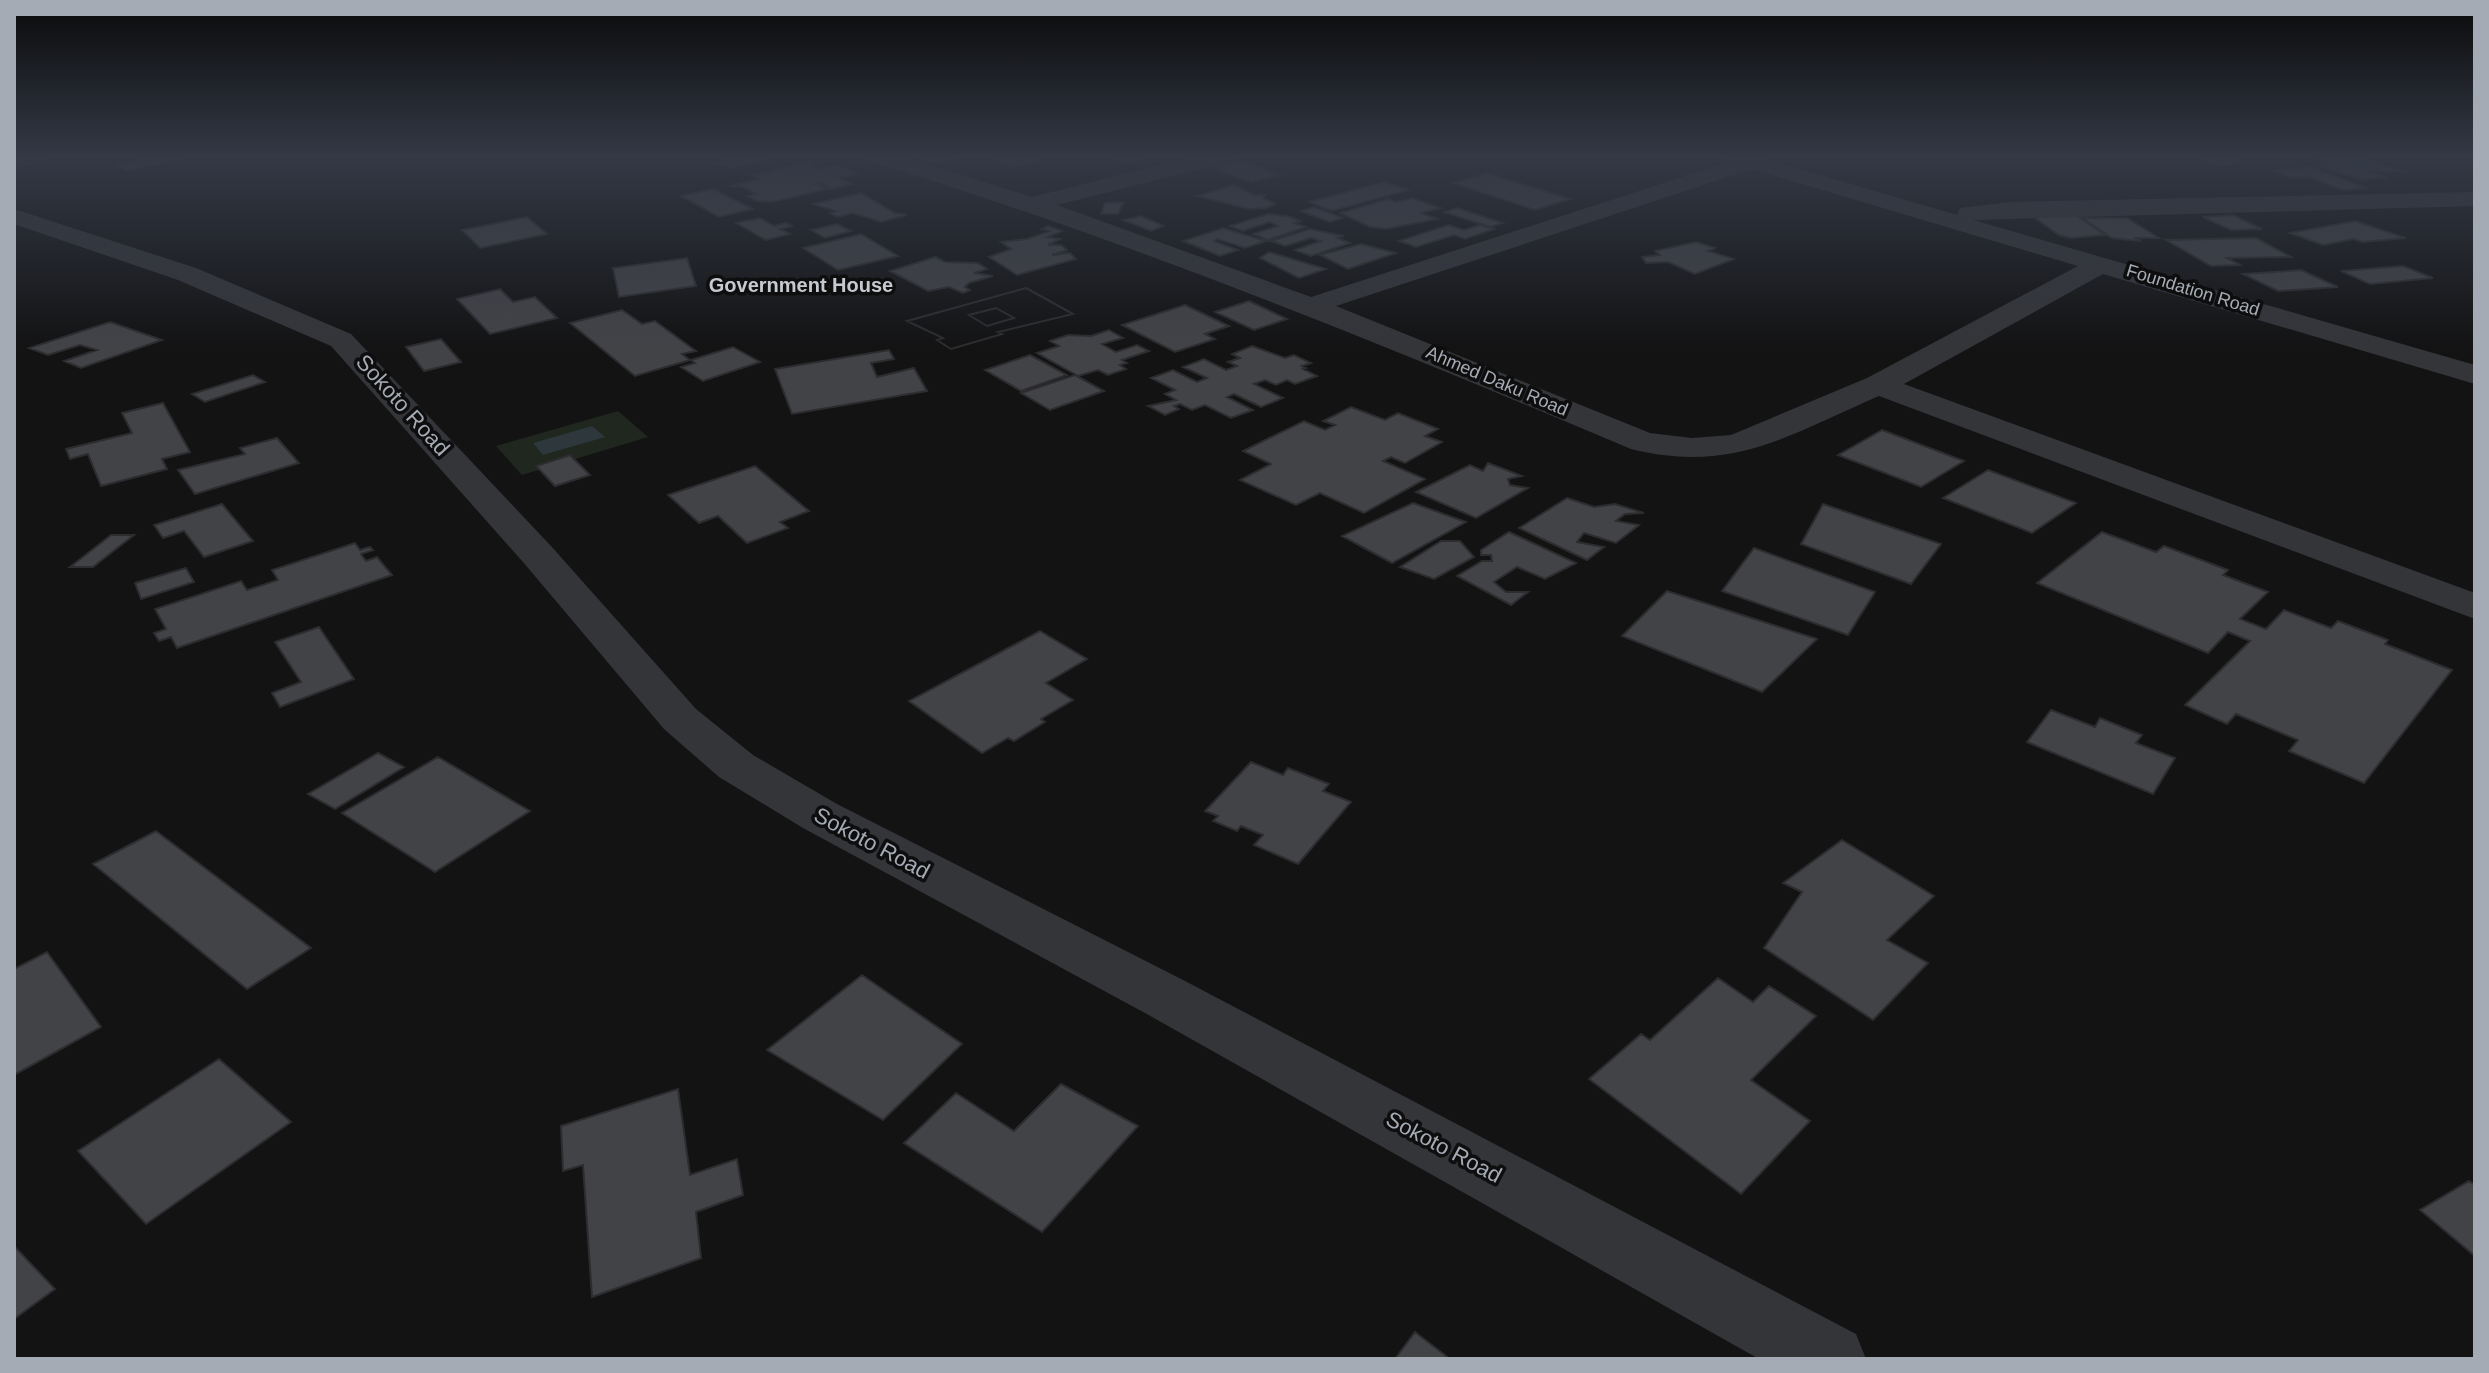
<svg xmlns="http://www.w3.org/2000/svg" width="2489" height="1373" viewBox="0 0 2489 1373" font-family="Helvetica,sans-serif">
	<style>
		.green { fill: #1f271f }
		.water { fill: #2d373c }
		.building { fill: #424347; stroke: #2d2d30; stroke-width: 2; fill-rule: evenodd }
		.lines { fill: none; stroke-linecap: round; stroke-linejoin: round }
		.minor { fill: #343539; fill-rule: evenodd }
		.labels { text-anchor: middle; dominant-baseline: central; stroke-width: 7; stroke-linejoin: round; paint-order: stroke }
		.far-street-label { font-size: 18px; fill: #a5abb4; stroke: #0e0e0f }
		.far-neighbourhood-label { font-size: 20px; font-weight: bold; fill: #c6cad0; stroke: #0e0e0f }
		.street-label { font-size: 22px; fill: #a5abb4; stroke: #0e0e0f }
	</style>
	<rect width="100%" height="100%" fill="#131314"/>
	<path class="green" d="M 618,411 L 648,437 L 522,475 L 496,446 Z"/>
	<path class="water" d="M 592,426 L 605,437 L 543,455 L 533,443 Z"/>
	<path class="building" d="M 124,155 L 193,155 L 195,156 L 129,171 L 114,166 L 139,160 Z
		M 702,155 L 784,155 L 734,168 L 712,164 L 725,160 Z
		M 933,155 L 967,155 L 969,156 L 934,164 L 920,158 Z
		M 983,155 L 1026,155 L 1042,161 L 1013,168 Z
		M 1106,155 L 1162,155 L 1124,164 L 1103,156 Z
		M 2186,155 L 2226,155 L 2246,162 L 2219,167 Z
		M 2330,155 L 2354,155 L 2407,172 L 2367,171 L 2387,177 L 2362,180 L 2314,165 L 2329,163 L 2316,159 L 2330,157 L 2362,165 Z
		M 1241,161 L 1268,168 L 1264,169 L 1280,175 L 1252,182 L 1213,168 Z
		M 807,163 L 819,169 L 838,165 L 859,174 L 839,178 L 852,184 L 831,189 L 820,183 L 817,184 L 827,189 L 772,202 L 757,201 L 747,196 L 756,194 L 743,187 L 729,186 L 759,179 L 752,175 L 776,170 L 773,169 Z
		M 2310,167 L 2367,188 L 2343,190 L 2308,177 L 2292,178 L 2271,170 Z
		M 1487,173 L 1570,199 L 1535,210 L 1453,183 Z
		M 1384,182 L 1408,190 L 1332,211 L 1309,202 Z
		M 1234,185 L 1254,195 L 1266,195 L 1263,198 L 1276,204 L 1267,208 L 1249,209 L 1197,196 Z
		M 713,189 L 753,209 L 719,217 L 681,196 Z
		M 861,193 L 895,213 L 907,215 L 881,222 L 853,213 L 838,217 L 830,213 L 836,211 L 813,204 Z
		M 1412,198 L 1441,208 L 1421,213 L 1437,219 L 1386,229 L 1370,227 L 1340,213 L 1388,199 L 1396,202 Z
		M 1124,202 L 1118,214 L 1101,214 L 1105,203 Z
		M 1314,207 L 1343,218 L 1330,222 L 1301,211 Z
		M 1457,208 L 1503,223 L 1490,227 L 1444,212 Z
		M 1268,214 L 1287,216 L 1301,221 L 1294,223 L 1306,227 L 1268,240 L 1253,234 L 1278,226 L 1269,222 L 1243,231 L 1230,226 Z
		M 2031,215 L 2076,215 L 2105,235 L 2071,238 L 2059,235 Z
		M 2233,215 L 2262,229 L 2231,230 L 2203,217 Z
		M 1141,216 L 1164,226 L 1151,231 L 1123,220 Z
		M 527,217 L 547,234 L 480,248 L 462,230 Z
		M 760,218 L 774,226 L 786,223 L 792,226 L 780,229 L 790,234 L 766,240 L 736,223 Z
		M 2082,218 L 2127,218 L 2159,238 L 2136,238 L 2141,241 L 2112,238 Z
		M 2355,221 L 2406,238 L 2362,242 L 2354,239 L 2323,245 L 2290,233 Z
		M 837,224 L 851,231 L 825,238 L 811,230 Z
		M 1448,225 L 1464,230 L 1480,225 L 1494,229 L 1465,239 L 1454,235 L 1416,247 L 1399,241 Z
		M 1048,226 L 1062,231 L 1047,237 L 1060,239 L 1048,245 L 1061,245 L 1067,250 L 1052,255 L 1070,253 L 1076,259 L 1017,275 L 989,257 L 1011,249 L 1001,242 L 1027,239 L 1050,231 L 1042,229 Z
		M 1223,228 L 1266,241 L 1245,248 L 1217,239 L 1214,241 L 1238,250 L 1220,256 L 1183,241 Z
		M 1310,229 L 1344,236 L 1337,238 L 1350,243 L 1311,256 L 1295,250 L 1321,241 L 1311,238 L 1285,246 L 1271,241 Z
		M 861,234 L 898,256 L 838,270 L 803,248 Z
		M 2256,238 L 2291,257 L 2227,258 L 2240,265 L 2211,266 L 2166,240 Z
		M 1696,242 L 1715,248 L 1708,251 L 1734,259 L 1695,274 L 1668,262 L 1646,263 L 1642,257 L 1660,255 L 1655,251 Z
		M 1361,244 L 1396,253 L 1348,269 L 1320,255 Z
		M 1269,252 L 1326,269 L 1299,278 L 1260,258 Z
		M 935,257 L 945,262 L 978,263 L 987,269 L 974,273 L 993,276 L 969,283 L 965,287 L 970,290 L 963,293 L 949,287 L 928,291 L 890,271 Z
		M 687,258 L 696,286 L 619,297 L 613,268 Z
		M 2403,266 L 2433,278 L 2370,284 L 2341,271 Z
		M 2301,270 L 2338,287 L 2278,291 L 2243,274 Z
		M 1026,288 L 1073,314 L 998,332 L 1002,334 L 951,349 L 937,340 L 943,338 L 907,321 ZM 996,308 L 1014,318 L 987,326 L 969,315 Z
		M 1026,288 L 1073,314 L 998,332 L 1002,334 L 951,349 L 937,340 L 943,338 L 907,321 ZM 996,308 L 1014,318 L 987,326 L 969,315 Z
		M 500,289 L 513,302 L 535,297 L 557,318 L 490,334 L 457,299 Z
		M 1249,301 L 1287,319 L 1254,330 L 1215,312 Z
		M 1185,305 L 1229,326 L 1205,334 L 1215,339 L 1175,352 L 1122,325 Z
		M 622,310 L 642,324 L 655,321 L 696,351 L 682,354 L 690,360 L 635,376 L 570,323 Z
		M 110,322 L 162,340 L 81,368 L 64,361 L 97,350 L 80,345 L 48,355 L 29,348 Z
		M 1109,330 L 1123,338 L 1102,344 L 1116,352 L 1137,345 L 1149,351 L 1122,360 L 1127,363 L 1120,365 L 1126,369 L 1108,375 L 1098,370 L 1078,376 L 1037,353 L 1059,346 L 1050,341 L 1068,335 L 1091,336 Z
		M 441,339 L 461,362 L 424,371 L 406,347 Z
		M 1252,346 L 1285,358 L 1294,355 L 1311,363 L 1302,366 L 1306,368 L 1303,369 L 1317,376 L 1295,384 L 1287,380 L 1276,385 L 1265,380 L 1254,384 L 1283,398 L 1261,407 L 1234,394 L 1227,397 L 1253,410 L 1231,418 L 1205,405 L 1192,410 L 1180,404 L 1174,406 L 1179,409 L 1165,415 L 1148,406 L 1176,400 L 1165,394 L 1175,390 L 1151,378 L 1173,370 L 1197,382 L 1207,378 L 1183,367 L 1204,359 L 1226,370 L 1237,366 L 1228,362 L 1240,358 L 1232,354 Z
		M 733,347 L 760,362 L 703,381 L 681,367 L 695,363 L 691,360 Z
		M 889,350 L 894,359 L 871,363 L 877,377 L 914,368 L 927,391 L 792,414 L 775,369 Z
		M 1030,355 L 1067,375 L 1021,391 L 985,370 Z
		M 253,375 L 265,382 L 205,402 L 192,394 Z
		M 1075,375 L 1104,391 L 1050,410 L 1021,393 Z
		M 163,403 L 190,452 L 162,459 L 167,469 L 101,486 L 88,454 L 70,459 L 66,449 L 132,433 L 122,413 Z
		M 1351,407 L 1385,420 L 1398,413 L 1438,429 L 1425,436 L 1442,442 L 1405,463 L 1391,457 L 1383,461 L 1425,479 L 1364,513 L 1320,493 L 1296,505 L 1240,480 L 1271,464 L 1243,451 L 1304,421 L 1325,430 L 1335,425 L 1323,421 Z
		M 1882,430 L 1964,461 L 1921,487 L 1838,455 Z
		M 277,438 L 299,463 L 195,494 L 178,470 L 245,454 L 240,448 Z
		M 570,455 L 590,475 L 555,486 L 536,466 Z
		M 1488,463 L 1522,476 L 1508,479 L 1510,485 L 1528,488 L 1476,518 L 1416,492 L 1470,465 L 1483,471 Z
		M 755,466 L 809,511 L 780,522 L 788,528 L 747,543 L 718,516 L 699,523 L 668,495 Z
		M 1988,470 L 2076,503 L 2032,533 L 1943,498 Z
		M 1567,498 L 1594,507 L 1615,504 L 1644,513 L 1625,514 L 1616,521 L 1639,525 L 1616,543 L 1584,533 L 1577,542 L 1604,547 L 1587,560 L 1519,528 Z
		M 1413,503 L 1466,522 L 1392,563 L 1342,536 Z
		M 222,504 L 253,541 L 204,557 L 184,531 L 163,538 L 154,525 Z
		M 1823,504 L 1941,544 L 1911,584 L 1801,544 Z
		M 1509,532 L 1576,563 L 1545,579 L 1517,567 L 1494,582 L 1506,592 L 1528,592 L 1511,605 L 1457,576 L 1482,561 L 1492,561 L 1491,555 L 1481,555 L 1481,550 Z
		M 2102,532 L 2156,552 L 2164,546 L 2228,570 L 2223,575 L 2268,592 L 2240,619 L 2266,629 L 2284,610 L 2331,628 L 2338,621 L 2388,640 L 2385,644 L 2452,670 L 2364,783 L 2289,751 L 2298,740 L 2236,714 L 2227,724 L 2185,705 L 2250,641 L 2228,632 L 2208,653 L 2037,583 Z
		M 111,535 L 134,535 L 93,567 L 70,567 Z
		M 1441,541 L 1460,541 L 1474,557 L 1434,579 L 1400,567 Z
		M 355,543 L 360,550 L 370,547 L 373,550 L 361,554 L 366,561 L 377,557 L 392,575 L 177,648 L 171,637 L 159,641 L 154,633 L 166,629 L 155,609 L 241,581 L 247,590 L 278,580 L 272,570 Z
		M 1754,548 L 1875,592 L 1848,635 L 1722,591 Z
		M 186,568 L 194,582 L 141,599 L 135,583 Z
		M 1667,591 L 1817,639 L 1762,692 L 1622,636 Z
		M 319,627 L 354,679 L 280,707 L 272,693 L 301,682 L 275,642 Z
		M 1040,631 L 1087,659 L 1046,683 L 1073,700 L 1041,719 L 1045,722 L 1014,741 L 1008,738 L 982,753 L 909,701 Z
		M 2051,710 L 2095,727 L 2100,718 L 2142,735 L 2136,743 L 2175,758 L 2153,794 L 2027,742 Z
		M 378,753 L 404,767 L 335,809 L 308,794 Z
		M 438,757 L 530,811 L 435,872 L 342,813 Z
		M 1251,762 L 1283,775 L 1288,768 L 1329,784 L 1323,791 L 1351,802 L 1298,864 L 1254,845 L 1263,835 L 1241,826 L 1237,831 L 1213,821 L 1218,816 L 1205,811 Z
		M 156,831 L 311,948 L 247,989 L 93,864 Z
		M 1842,840 L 1934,896 L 1887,940 L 1928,963 L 1873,1020 L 1764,948 L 1802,892 L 1783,883 Z
		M 47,952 L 101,1027 L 14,1075 L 14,969 Z
		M 862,975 L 962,1044 L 883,1120 L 767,1050 Z
		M 1718,978 L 1753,1002 L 1769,986 L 1816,1016 L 1751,1080 L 1810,1121 L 1741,1194 L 1589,1079 L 1641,1034 L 1650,1040 Z
		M 219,1059 L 291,1122 L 146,1224 L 78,1151 Z
		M 1061,1084 L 1138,1126 L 1042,1232 L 904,1143 L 956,1093 L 1014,1131 Z
		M 678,1089 L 690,1175 L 737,1159 L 743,1195 L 696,1212 L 701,1258 L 592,1297 L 583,1165 L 563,1171 L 561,1126 Z
		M 2469,1181 L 2475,1185 L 2475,1256 L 2420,1210 Z
		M 14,1246 L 55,1289 L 14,1319 Z
		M 1415,1332 L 1450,1359 L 1395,1359 Z"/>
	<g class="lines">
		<path class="minor" d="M 14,155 L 50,155 L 47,160 L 14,169 Z
			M 863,155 L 897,155 L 1032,197 L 1201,155 L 1239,155 L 1236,160 L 1057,205 L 1311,297 L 1729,162 L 1716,155 L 1751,155 L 1957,215 L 1960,208 L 2010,202 L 2475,192 L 2475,206 L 1973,220 L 2475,365 L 2475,384 L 2103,274 L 1904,384 L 2475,593 L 2475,619 L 1879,396 C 1789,435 1732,474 1631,449 C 1380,343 1128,240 866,160 ZM 1752,169 L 2078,266 L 1867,378 L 1731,435 L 1692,438 L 1650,433 L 1336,306 Z
			M 14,209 L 196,268 L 351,334 L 551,546 L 696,709 L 753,755 L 837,804 L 1185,981 L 1856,1334 L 1866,1359 L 1759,1359 L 1145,1013 L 803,828 L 719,777 L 664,729 L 523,562 L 331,346 L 178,280 L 14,224 Z"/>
	</g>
	<linearGradient id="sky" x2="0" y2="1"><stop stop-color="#0a0a0b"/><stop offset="0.45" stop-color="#333945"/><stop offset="1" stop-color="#333945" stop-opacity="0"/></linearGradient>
	<rect width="2489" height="347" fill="url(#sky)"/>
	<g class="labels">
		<g class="far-street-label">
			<text transform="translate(2193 290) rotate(17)">Foundation Road</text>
			<text transform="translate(1497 381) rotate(23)">Ahmed Daku Road</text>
		</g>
		<g class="far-neighbourhood-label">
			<text x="801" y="285">Government House</text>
		</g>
		<g class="street-label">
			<text transform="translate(403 405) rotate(48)">Sokoto Road</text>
			<text transform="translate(872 843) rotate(28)">Sokoto Road</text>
			<text transform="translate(1444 1147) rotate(28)">Sokoto Road</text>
		</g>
	</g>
	<rect width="2489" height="1373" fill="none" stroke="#a5abb4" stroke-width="32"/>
</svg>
